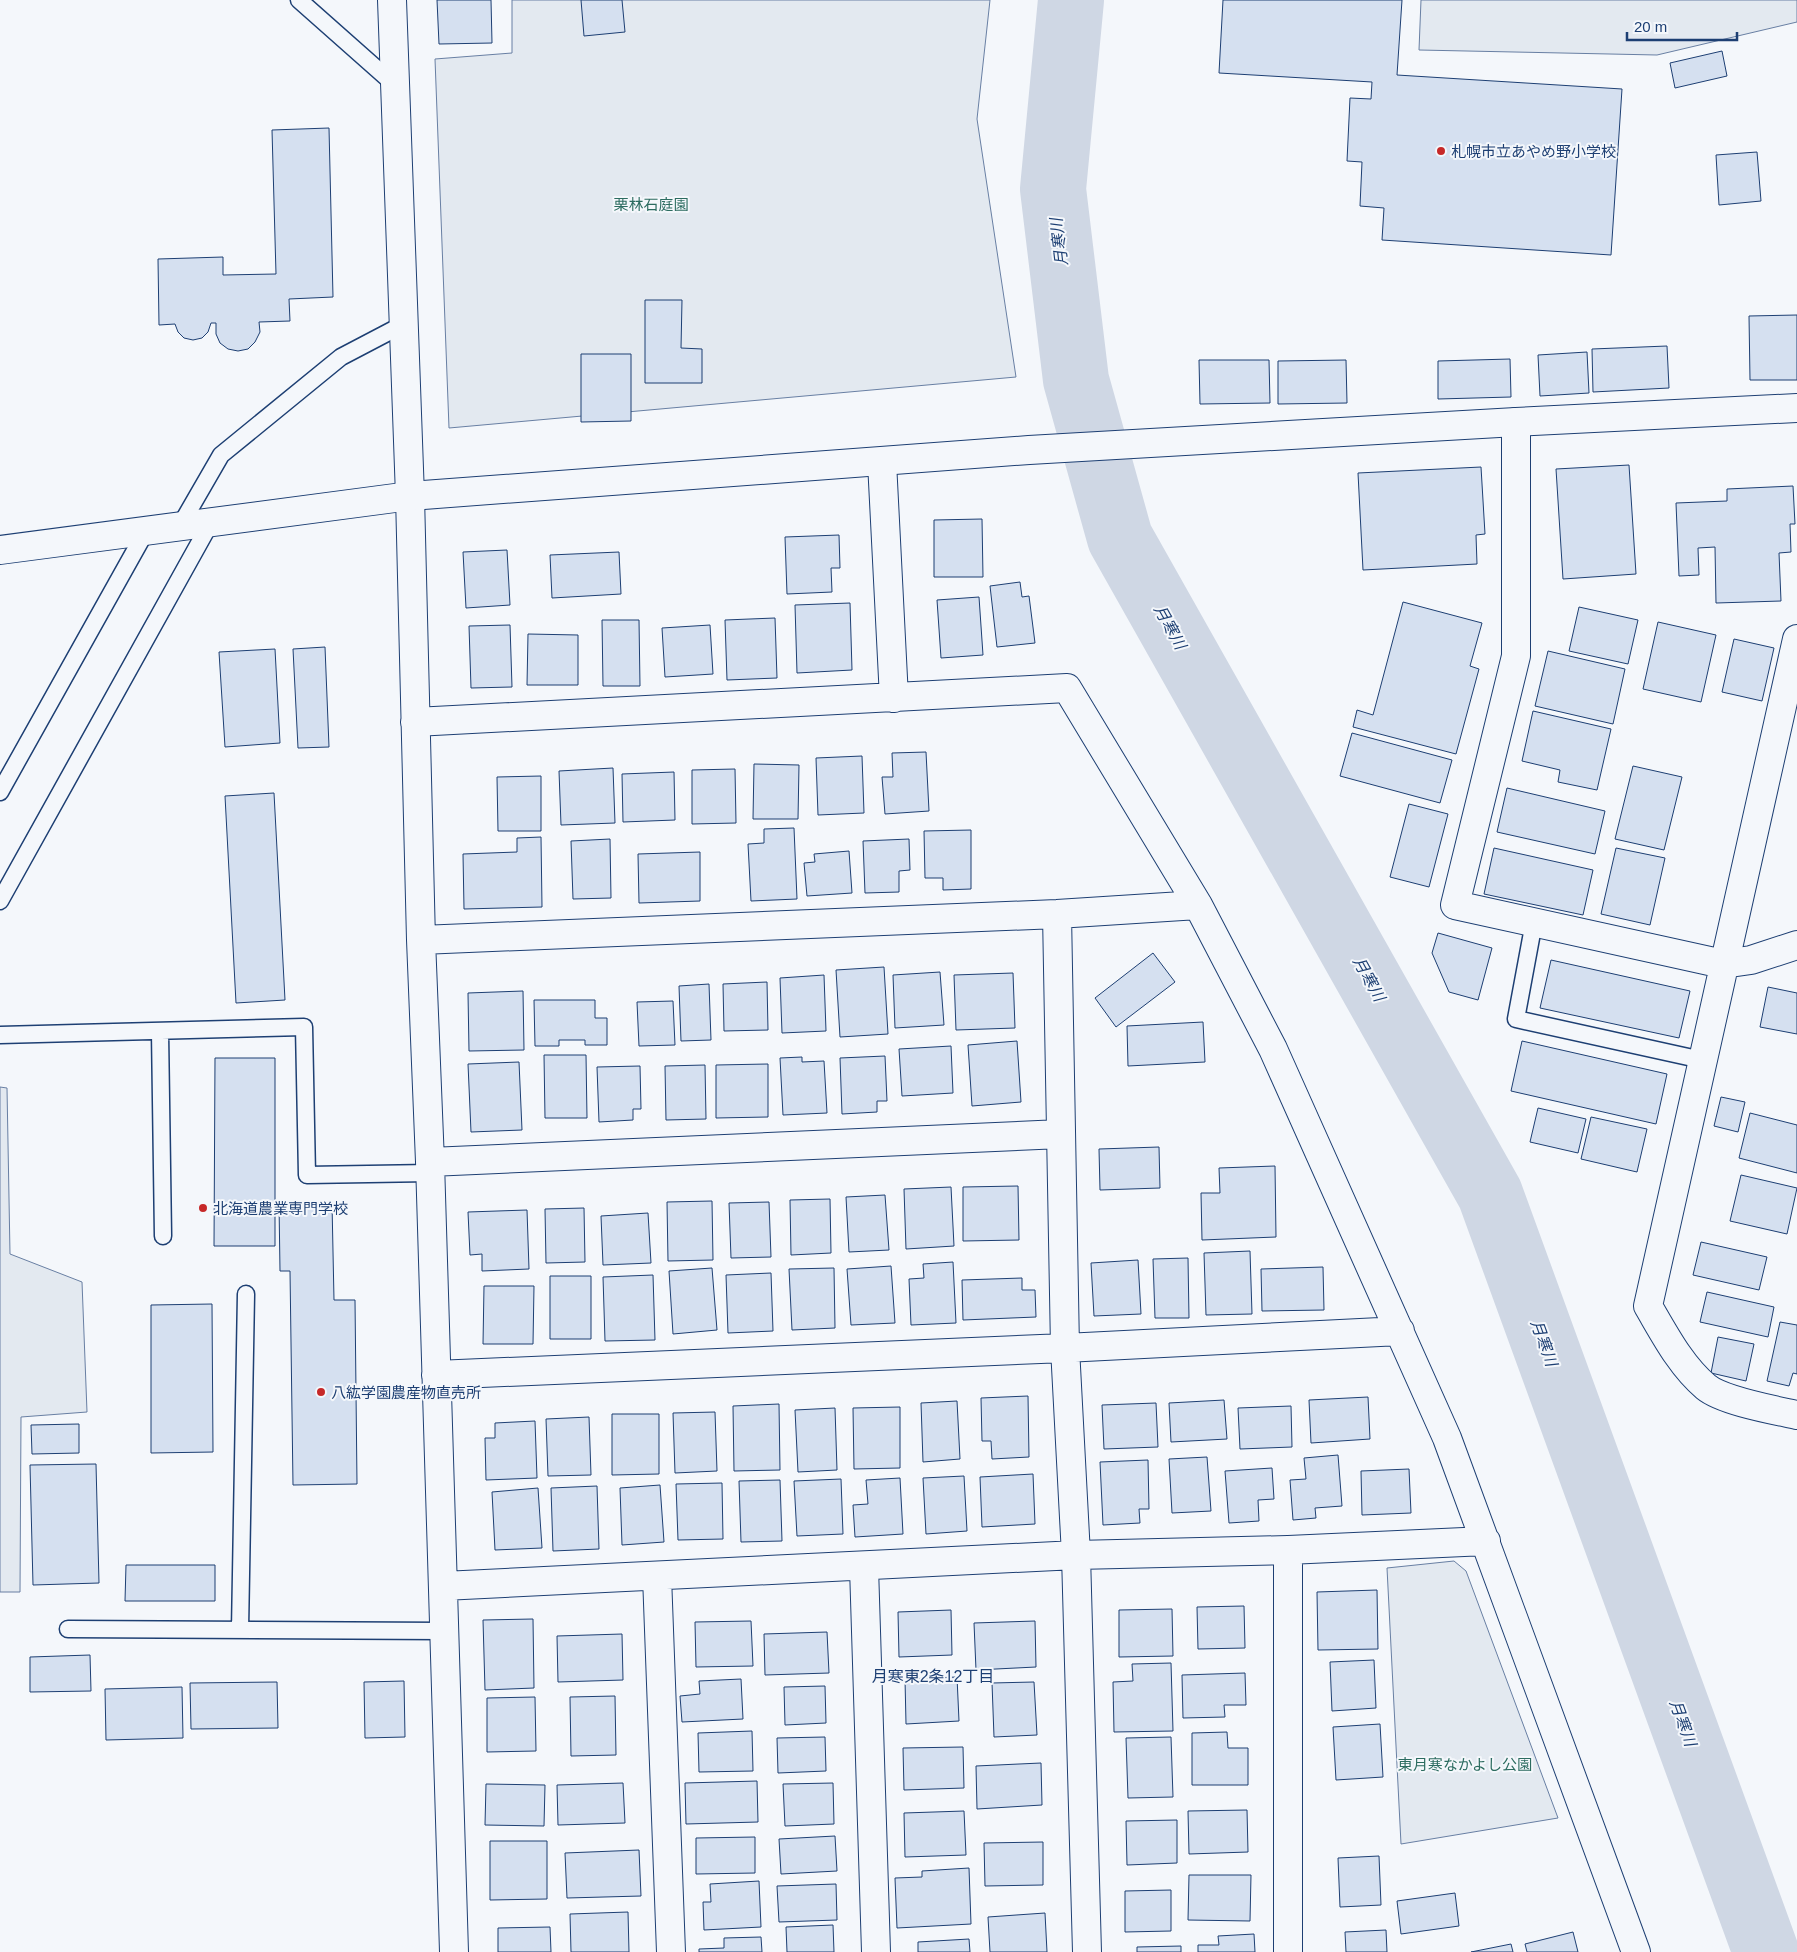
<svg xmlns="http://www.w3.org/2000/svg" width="1797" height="1952" viewBox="0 0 1797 1952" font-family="Arial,'Noto Sans JP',sans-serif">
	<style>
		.green { fill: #e3e9f0; stroke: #687fa3 }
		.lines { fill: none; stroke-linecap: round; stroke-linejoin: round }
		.river { stroke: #cfd7e4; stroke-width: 66 }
		.building { fill: #d5e0f0; stroke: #1d3f73 }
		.service-casing { stroke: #1d3f73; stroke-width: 19 }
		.minor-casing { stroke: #1d3f73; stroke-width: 30 }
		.tertiary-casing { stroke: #1d3f73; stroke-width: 30 }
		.service { stroke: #f4f7fb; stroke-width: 16 }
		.minor { stroke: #f4f7fb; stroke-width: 28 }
		.tertiary { stroke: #f4f7fb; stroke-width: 28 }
		.poi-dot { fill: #c62828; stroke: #f4f7fb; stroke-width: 2 }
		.labels { text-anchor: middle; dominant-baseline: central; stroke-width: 4; stroke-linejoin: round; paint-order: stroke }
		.poi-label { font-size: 15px; fill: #1d3f73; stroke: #f4f7fb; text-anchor: start }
		.park-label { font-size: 15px; fill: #2c6c60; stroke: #f4f7fb }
		.water-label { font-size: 16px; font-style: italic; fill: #1d3f73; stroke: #f4f7fb }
		.neighbourhood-label { font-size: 16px; fill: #1d3f73; stroke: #f4f7fb }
	</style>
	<rect width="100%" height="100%" fill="#f4f7fb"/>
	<path class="green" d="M 512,0 L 990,0 L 977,119 L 1016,377 L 449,428 L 435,59 L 512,53 Z
		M 1421,0 L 1797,0 L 1797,22 L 1657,55 L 1419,50 Z
		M 0,1087 L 7,1088 L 10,1254 L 82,1282 L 87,1412 L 21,1417 L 20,1592 L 0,1592 Z
		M 1454,1561 L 1466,1571 L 1558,1818 L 1401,1844 L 1387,1568 Z"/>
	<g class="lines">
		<path class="river" d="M 1071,0 L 1053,189 L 1076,380 L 1120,538 L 1490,1194 L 1766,1952"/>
	</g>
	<path class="building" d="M 437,0 L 491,0 L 492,43 L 439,44 Z
		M 581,0 L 622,0 L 625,32 L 584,36 Z
		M 1223,0 L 1402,0 L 1397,75 L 1622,89 L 1611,255 L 1382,240 L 1384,208 L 1360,206 L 1362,162 L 1347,161 L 1350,98 L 1371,99 L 1372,82 L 1219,73 Z
		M 1722,51 L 1727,76 L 1675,88 L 1670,63 Z
		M 329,128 L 333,297 L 289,299 L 290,321 L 259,322 L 260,332 L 255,342 L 248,349 L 238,351 L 228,349 L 220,343 L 216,334 L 216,323 L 211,323 L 208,332 L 202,338 L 193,340 L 184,338 L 178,332 L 175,324 L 159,325 L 158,259 L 223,257 L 223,275 L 276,274 L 272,130 Z
		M 1757,152 L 1761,201 L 1719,205 L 1716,155 Z
		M 645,300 L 682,300 L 681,348 L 702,349 L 702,383 L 645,383 Z
		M 1797,315 L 1797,380 L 1750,380 L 1749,316 Z
		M 1667,346 L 1669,388 L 1593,392 L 1592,349 Z
		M 1587,352 L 1589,393 L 1540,396 L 1538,355 Z
		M 581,354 L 631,354 L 631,421 L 581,422 Z
		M 1510,359 L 1511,397 L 1438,399 L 1438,361 Z
		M 1199,360 L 1269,360 L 1270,403 L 1200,404 Z
		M 1346,360 L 1347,403 L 1278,404 L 1278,361 Z
		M 1629,465 L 1636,574 L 1563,579 L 1556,469 Z
		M 1481,467 L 1485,534 L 1476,535 L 1477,564 L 1363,570 L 1358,473 Z
		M 1793,486 L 1795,524 L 1790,524 L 1791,552 L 1779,553 L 1781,601 L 1716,603 L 1715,547 L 1698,548 L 1699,575 L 1679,576 L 1676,503 L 1727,501 L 1727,489 Z
		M 982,519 L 983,577 L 934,577 L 934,520 Z
		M 839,535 L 840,568 L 831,568 L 832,592 L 787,594 L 785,537 Z
		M 507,550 L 510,605 L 466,608 L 463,552 Z
		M 619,552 L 621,594 L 552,598 L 550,555 Z
		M 1020,582 L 1022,597 L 1029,596 L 1035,643 L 997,647 L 990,586 Z
		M 979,597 L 983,655 L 941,658 L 937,600 Z
		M 1403,602 L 1482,623 L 1470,666 L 1479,669 L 1456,754 L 1353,727 L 1357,710 L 1373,715 Z
		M 850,603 L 852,670 L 797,673 L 795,605 Z
		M 1579,607 L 1638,620 L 1628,664 L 1569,651 Z
		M 775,618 L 777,678 L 727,680 L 725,620 Z
		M 602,620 L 639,620 L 640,686 L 603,686 Z
		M 1658,622 L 1716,635 L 1701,702 L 1643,689 Z
		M 510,625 L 512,687 L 471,688 L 469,626 Z
		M 710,625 L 713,674 L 665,677 L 662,628 Z
		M 528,634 L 578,635 L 578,685 L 527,685 Z
		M 1734,639 L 1774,648 L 1762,701 L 1722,692 Z
		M 325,647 L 329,747 L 298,748 L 293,649 Z
		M 275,649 L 280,743 L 225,747 L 219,652 Z
		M 1548,651 L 1625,669 L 1613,724 L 1535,706 Z
		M 1533,711 L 1611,729 L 1597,790 L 1558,782 L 1560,770 L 1522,761 Z
		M 1352,733 L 1452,760 L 1440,803 L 1340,776 Z
		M 926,752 L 929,811 L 885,814 L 882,777 L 893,777 L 892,753 Z
		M 862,756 L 864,813 L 818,815 L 816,758 Z
		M 754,764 L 799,765 L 798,819 L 753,819 Z
		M 1633,766 L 1682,777 L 1664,850 L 1615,839 Z
		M 613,768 L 615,823 L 561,825 L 559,771 Z
		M 735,769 L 736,823 L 692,824 L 692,770 Z
		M 674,772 L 675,820 L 623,822 L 622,774 Z
		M 541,776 L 541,831 L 498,831 L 497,777 Z
		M 1507,788 L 1605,811 L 1595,854 L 1497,832 Z
		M 274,793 L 285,1000 L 236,1003 L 225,796 Z
		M 1409,804 L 1448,814 L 1429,887 L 1390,877 Z
		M 794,828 L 797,899 L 751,901 L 748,844 L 764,843 L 764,829 Z
		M 971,830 L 971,889 L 943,890 L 943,878 L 925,878 L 924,831 Z
		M 541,837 L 542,907 L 464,909 L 463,854 L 517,852 L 517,838 Z
		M 610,839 L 611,898 L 573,899 L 571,841 Z
		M 909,839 L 910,870 L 899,871 L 899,892 L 865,893 L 863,841 Z
		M 1494,848 L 1593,870 L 1583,915 L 1484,894 Z
		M 1616,848 L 1665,858 L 1650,925 L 1601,914 Z
		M 849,851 L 852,893 L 807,896 L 804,863 L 815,862 L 814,854 Z
		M 700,852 L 700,901 L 639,903 L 638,854 Z
		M 1438,933 L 1492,948 L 1478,1000 L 1449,992 L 1432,953 Z
		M 1153,953 L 1175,982 L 1116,1027 L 1095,998 Z
		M 1551,960 L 1690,991 L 1679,1038 L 1540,1008 Z
		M 884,967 L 888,1034 L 840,1037 L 836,970 Z
		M 940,972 L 944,1025 L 895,1028 L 893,975 Z
		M 1013,973 L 1015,1028 L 956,1030 L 954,975 Z
		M 824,975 L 826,1031 L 782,1033 L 780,978 Z
		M 767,982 L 768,1030 L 724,1031 L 723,984 Z
		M 709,984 L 711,1040 L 681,1041 L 679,986 Z
		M 1768,987 L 1797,993 L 1797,1034 L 1760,1027 Z
		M 523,991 L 524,1050 L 469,1051 L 468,993 Z
		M 534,1000 L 595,1000 L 595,1018 L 607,1018 L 607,1045 L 585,1045 L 585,1040 L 559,1040 L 559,1046 L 535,1046 Z
		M 673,1001 L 675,1045 L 639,1046 L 637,1002 Z
		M 1203,1022 L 1205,1062 L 1128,1066 L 1127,1026 Z
		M 1017,1041 L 1021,1102 L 972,1106 L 968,1045 Z
		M 1522,1041 L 1667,1074 L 1656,1124 L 1511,1091 Z
		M 951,1046 L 953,1093 L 902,1096 L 899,1049 Z
		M 544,1055 L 586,1055 L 587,1118 L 545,1118 Z
		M 885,1056 L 887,1101 L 877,1101 L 877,1112 L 842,1114 L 840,1058 Z
		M 802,1057 L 802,1062 L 824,1061 L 827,1113 L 783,1115 L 780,1058 Z
		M 215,1058 L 275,1058 L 275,1246 L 214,1246 Z
		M 519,1062 L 522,1130 L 471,1132 L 468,1064 Z
		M 768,1064 L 768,1117 L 716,1118 L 716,1065 Z
		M 705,1065 L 706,1119 L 666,1120 L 665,1066 Z
		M 640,1066 L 641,1109 L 633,1109 L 633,1120 L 599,1122 L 597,1067 Z
		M 1721,1097 L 1745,1102 L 1738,1132 L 1714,1126 Z
		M 1538,1108 L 1586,1119 L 1578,1153 L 1530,1142 Z
		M 1750,1113 L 1797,1125 L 1797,1173 L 1739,1158 Z
		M 1591,1117 L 1647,1129 L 1637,1172 L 1581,1159 Z
		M 1159,1147 L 1160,1188 L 1100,1190 L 1099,1149 Z
		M 1275,1166 L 1276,1237 L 1202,1240 L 1201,1193 L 1220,1193 L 1219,1168 Z
		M 1741,1175 L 1797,1188 L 1787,1234 L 1730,1221 Z
		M 1018,1186 L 1019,1240 L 963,1241 L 963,1187 Z
		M 951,1187 L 954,1246 L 906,1249 L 904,1189 Z
		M 885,1195 L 889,1250 L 849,1252 L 846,1197 Z
		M 830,1199 L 831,1253 L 791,1255 L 790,1200 Z
		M 712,1201 L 713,1260 L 668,1261 L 667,1202 Z
		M 769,1202 L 771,1257 L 731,1258 L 729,1203 Z
		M 279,1203 L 332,1203 L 334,1300 L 355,1300 L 357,1484 L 293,1485 L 290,1271 L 280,1271 Z
		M 584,1208 L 585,1262 L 546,1263 L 545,1209 Z
		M 527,1210 L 529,1269 L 482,1271 L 482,1254 L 470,1255 L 468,1212 Z
		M 648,1213 L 651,1263 L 603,1265 L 601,1216 Z
		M 1701,1242 L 1767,1257 L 1759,1290 L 1693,1275 Z
		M 1250,1251 L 1252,1314 L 1206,1315 L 1204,1253 Z
		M 1188,1258 L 1189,1318 L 1155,1318 L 1153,1259 Z
		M 1138,1260 L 1141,1314 L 1094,1316 L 1091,1263 Z
		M 953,1262 L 956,1323 L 911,1325 L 909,1279 L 924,1278 L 923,1264 Z
		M 891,1266 L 895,1323 L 851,1325 L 847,1269 Z
		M 1323,1267 L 1324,1310 L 1262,1311 L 1261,1269 Z
		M 712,1268 L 717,1330 L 673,1334 L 669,1271 Z
		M 834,1268 L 835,1328 L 792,1330 L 789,1269 Z
		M 771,1273 L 773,1331 L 728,1333 L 726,1275 Z
		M 653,1275 L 655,1340 L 605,1341 L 603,1277 Z
		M 550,1276 L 591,1276 L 591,1339 L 550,1339 Z
		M 1022,1278 L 1022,1290 L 1035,1290 L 1036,1317 L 963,1320 L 962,1280 Z
		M 484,1286 L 534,1286 L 533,1344 L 483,1344 Z
		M 1707,1292 L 1774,1307 L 1768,1337 L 1700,1322 Z
		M 212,1304 L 213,1452 L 151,1453 L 151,1305 Z
		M 1780,1322 L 1797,1325 L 1797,1374 L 1793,1373 L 1789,1386 L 1767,1381 Z
		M 1718,1337 L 1754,1344 L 1746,1381 L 1711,1373 Z
		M 1028,1396 L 1029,1457 L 992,1459 L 991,1441 L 982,1441 L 981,1398 Z
		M 1368,1397 L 1370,1439 L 1311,1443 L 1309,1400 Z
		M 1224,1400 L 1227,1439 L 1171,1442 L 1169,1403 Z
		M 957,1401 L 960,1459 L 923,1462 L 921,1403 Z
		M 1156,1403 L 1158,1447 L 1104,1449 L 1102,1405 Z
		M 779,1404 L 780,1470 L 734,1471 L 733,1406 Z
		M 1291,1406 L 1292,1447 L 1240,1449 L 1238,1408 Z
		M 900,1407 L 900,1468 L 854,1469 L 853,1408 Z
		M 835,1408 L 837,1470 L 798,1472 L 795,1410 Z
		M 715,1412 L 717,1471 L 675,1473 L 673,1413 Z
		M 612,1414 L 659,1414 L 659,1474 L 612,1475 Z
		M 589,1417 L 591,1475 L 548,1476 L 546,1419 Z
		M 535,1421 L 537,1478 L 486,1480 L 485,1438 L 495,1438 L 495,1423 Z
		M 79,1424 L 79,1453 L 32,1454 L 31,1425 Z
		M 1338,1455 L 1342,1506 L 1315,1508 L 1316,1518 L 1293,1520 L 1290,1480 L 1306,1479 L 1304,1458 Z
		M 1207,1457 L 1211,1511 L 1172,1513 L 1169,1459 Z
		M 1148,1460 L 1149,1509 L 1139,1509 L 1140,1523 L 1103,1525 L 1100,1462 Z
		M 96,1464 L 99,1583 L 33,1585 L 30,1465 Z
		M 1272,1468 L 1274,1499 L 1258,1500 L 1259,1521 L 1229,1523 L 1225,1471 Z
		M 1409,1469 L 1411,1513 L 1362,1515 L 1361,1471 Z
		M 1033,1474 L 1035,1524 L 982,1527 L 980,1477 Z
		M 964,1476 L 967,1531 L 926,1534 L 923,1478 Z
		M 900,1478 L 903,1534 L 855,1537 L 853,1505 L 868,1504 L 866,1480 Z
		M 841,1479 L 843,1534 L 797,1536 L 794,1481 Z
		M 780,1480 L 782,1541 L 741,1542 L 739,1481 Z
		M 722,1483 L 723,1539 L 678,1540 L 676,1484 Z
		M 660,1485 L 664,1542 L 622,1545 L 620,1488 Z
		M 597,1486 L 599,1549 L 553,1551 L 551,1488 Z
		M 538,1488 L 542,1548 L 495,1550 L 492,1492 Z
		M 126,1565 L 215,1565 L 215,1601 L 125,1601 Z
		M 1377,1590 L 1378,1649 L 1318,1650 L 1317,1592 Z
		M 1244,1606 L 1245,1648 L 1198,1649 L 1197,1607 Z
		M 1172,1609 L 1173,1656 L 1119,1657 L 1119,1610 Z
		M 951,1610 L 952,1655 L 899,1657 L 898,1612 Z
		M 533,1619 L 534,1688 L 485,1690 L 483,1620 Z
		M 751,1621 L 753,1666 L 696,1667 L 695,1622 Z
		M 1035,1621 L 1036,1667 L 976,1670 L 974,1623 Z
		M 827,1632 L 829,1673 L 765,1675 L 764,1634 Z
		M 622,1634 L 623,1680 L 558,1682 L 557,1636 Z
		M 90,1655 L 91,1691 L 30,1692 L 30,1657 Z
		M 1374,1660 L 1376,1708 L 1332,1711 L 1330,1662 Z
		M 1171,1663 L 1173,1731 L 1114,1732 L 1113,1682 L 1133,1681 L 1132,1664 Z
		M 1245,1673 L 1246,1705 L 1224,1705 L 1225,1717 L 1183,1718 L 1182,1675 Z
		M 957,1677 L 959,1721 L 906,1724 L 905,1679 Z
		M 741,1679 L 743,1719 L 682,1722 L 680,1696 L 700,1694 L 699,1681 Z
		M 404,1681 L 405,1737 L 365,1738 L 364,1682 Z
		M 277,1682 L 278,1728 L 191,1729 L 190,1683 Z
		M 1034,1682 L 1037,1735 L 994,1737 L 992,1683 Z
		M 825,1686 L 826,1723 L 785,1725 L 784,1687 Z
		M 182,1687 L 183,1738 L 106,1740 L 105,1689 Z
		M 615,1696 L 616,1755 L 571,1756 L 570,1697 Z
		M 535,1697 L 536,1751 L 487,1752 L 487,1698 Z
		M 1380,1724 L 1383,1777 L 1336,1780 L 1333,1727 Z
		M 752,1731 L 753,1771 L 699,1772 L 698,1733 Z
		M 1227,1732 L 1228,1748 L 1248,1748 L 1248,1785 L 1192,1785 L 1192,1733 Z
		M 825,1737 L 826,1771 L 778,1773 L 777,1738 Z
		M 1171,1737 L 1173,1797 L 1128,1798 L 1126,1738 Z
		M 963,1747 L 964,1788 L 904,1790 L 903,1748 Z
		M 1041,1763 L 1042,1805 L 977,1809 L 976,1766 Z
		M 757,1781 L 758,1822 L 686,1824 L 685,1783 Z
		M 623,1783 L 625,1823 L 558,1825 L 557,1785 Z
		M 833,1783 L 834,1824 L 785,1826 L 783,1784 Z
		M 486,1784 L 545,1785 L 544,1826 L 485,1825 Z
		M 1247,1810 L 1248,1852 L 1189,1854 L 1188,1811 Z
		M 964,1811 L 966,1855 L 905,1857 L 904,1813 Z
		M 1177,1820 L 1177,1863 L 1127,1865 L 1126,1821 Z
		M 835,1836 L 837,1871 L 781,1874 L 779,1839 Z
		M 755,1837 L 755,1873 L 696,1874 L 696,1838 Z
		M 490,1841 L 547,1841 L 547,1899 L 490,1900 Z
		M 1043,1842 L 1043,1885 L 985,1886 L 984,1843 Z
		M 639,1850 L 641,1896 L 567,1898 L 565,1853 Z
		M 1379,1856 L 1381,1905 L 1340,1907 L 1338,1858 Z
		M 969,1868 L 971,1924 L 897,1928 L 895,1878 L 922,1877 L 922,1871 Z
		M 1189,1875 L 1251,1875 L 1250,1921 L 1188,1920 Z
		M 759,1881 L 761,1927 L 704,1930 L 703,1902 L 711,1902 L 710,1884 Z
		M 836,1884 L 837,1920 L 779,1922 L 777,1886 Z
		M 1171,1890 L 1171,1931 L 1125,1932 L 1125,1891 Z
		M 1455,1893 L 1459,1926 L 1401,1934 L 1397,1901 Z
		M 628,1912 L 629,1952 L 571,1952 L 570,1914 Z
		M 1045,1913 L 1047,1952 L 990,1952 L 988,1917 Z
		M 833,1925 L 834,1952 L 787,1952 L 786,1927 Z
		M 550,1927 L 551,1952 L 498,1952 L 498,1928 Z
		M 1386,1930 L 1387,1952 L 1346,1952 L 1345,1932 Z
		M 1573,1932 L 1578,1952 L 1527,1952 L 1525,1944 Z
		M 1254,1934 L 1255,1952 L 1198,1952 L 1198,1945 L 1219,1945 L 1218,1936 Z
		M 761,1937 L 762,1952 L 699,1952 L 699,1949 L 724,1948 L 724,1938 Z
		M 969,1939 L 970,1952 L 918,1952 L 918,1942 Z
		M 1511,1944 L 1513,1952 L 1471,1952 Z
		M 1181,1946 L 1181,1952 L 1137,1952 L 1137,1947 Z"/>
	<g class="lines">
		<defs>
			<path id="service" d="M 299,0 L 395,85
				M 180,526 L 221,455 L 341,357 L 404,324
				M 0,792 L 146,531
				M 0,901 L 211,522
				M 1534,922 L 1516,1019 L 1702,1060
				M 160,1032 L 163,1236
				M 0,1035 L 304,1027 L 307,1175 L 430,1173
				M 68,1629 L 444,1631
				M 240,1630 L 246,1294"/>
			<path id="minor" d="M 392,0 L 410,496 L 421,940 L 430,1162 L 454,1952
				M 1516,422 L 1516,656 L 1455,905 L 1723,964 L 1751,960 L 1797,945
				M 882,462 L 894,698
				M 1797,639 L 1648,1306 C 1665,1335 1681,1366 1706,1387 C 1723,1401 1774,1410 1797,1415
				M 415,722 L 1067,688 L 1198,905 L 1273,1049 L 1447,1438 L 1636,1952
				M 1057,914 L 1065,1348 L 1076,1555 L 1087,1952
				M 421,940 L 1057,914 L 1198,905
				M 430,1162 L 1061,1134
				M 436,1375 L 1065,1348 L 1400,1331
				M 864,1567 L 876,1952
				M 657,1576 L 671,1952
				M 443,1586 L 1076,1555 L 1288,1550 L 1486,1541
				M 1288,1952 L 1288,1550"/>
			<path id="tertiary" d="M 0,550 L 410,496 L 1029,450 L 1516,422 L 1797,408"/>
		</defs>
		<use href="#service" class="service-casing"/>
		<use href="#minor" class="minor-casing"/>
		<use href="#tertiary" class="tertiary-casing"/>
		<use href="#service" class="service"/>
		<use href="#minor" class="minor"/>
		<use href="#tertiary" class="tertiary"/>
	</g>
	<g class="poi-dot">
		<circle cx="1441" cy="151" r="5"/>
		<circle cx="203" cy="1208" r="5"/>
		<circle cx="321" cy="1392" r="5"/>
	</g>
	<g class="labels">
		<g class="poi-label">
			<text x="1451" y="151">札幌市立あやめ野小学校</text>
			<text x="213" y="1208">北海道農業専門学校</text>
			<text x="331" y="1392">八紘学園農産物直売所</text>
		</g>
		<g class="park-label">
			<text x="651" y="204">栗林石庭園</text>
			<text x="1465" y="1764">東月寒なかよし公園</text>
		</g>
		<g class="water-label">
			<text transform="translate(1059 242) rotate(-97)">月寒川</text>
			<text transform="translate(1170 627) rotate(61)">月寒川</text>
			<text transform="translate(1369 979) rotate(61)">月寒川</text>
			<text transform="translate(1544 1343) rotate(70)">月寒川</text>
			<text transform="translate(1683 1723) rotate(70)">月寒川</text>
		</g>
		<g class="neighbourhood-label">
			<text x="933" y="1676">月寒東2条12丁目</text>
		</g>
	</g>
	<path d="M1627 32v8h110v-8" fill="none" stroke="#1d3f73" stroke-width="2.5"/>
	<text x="1634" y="32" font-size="15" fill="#1d3f73" stroke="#f4f7fb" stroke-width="4" paint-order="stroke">20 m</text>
</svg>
